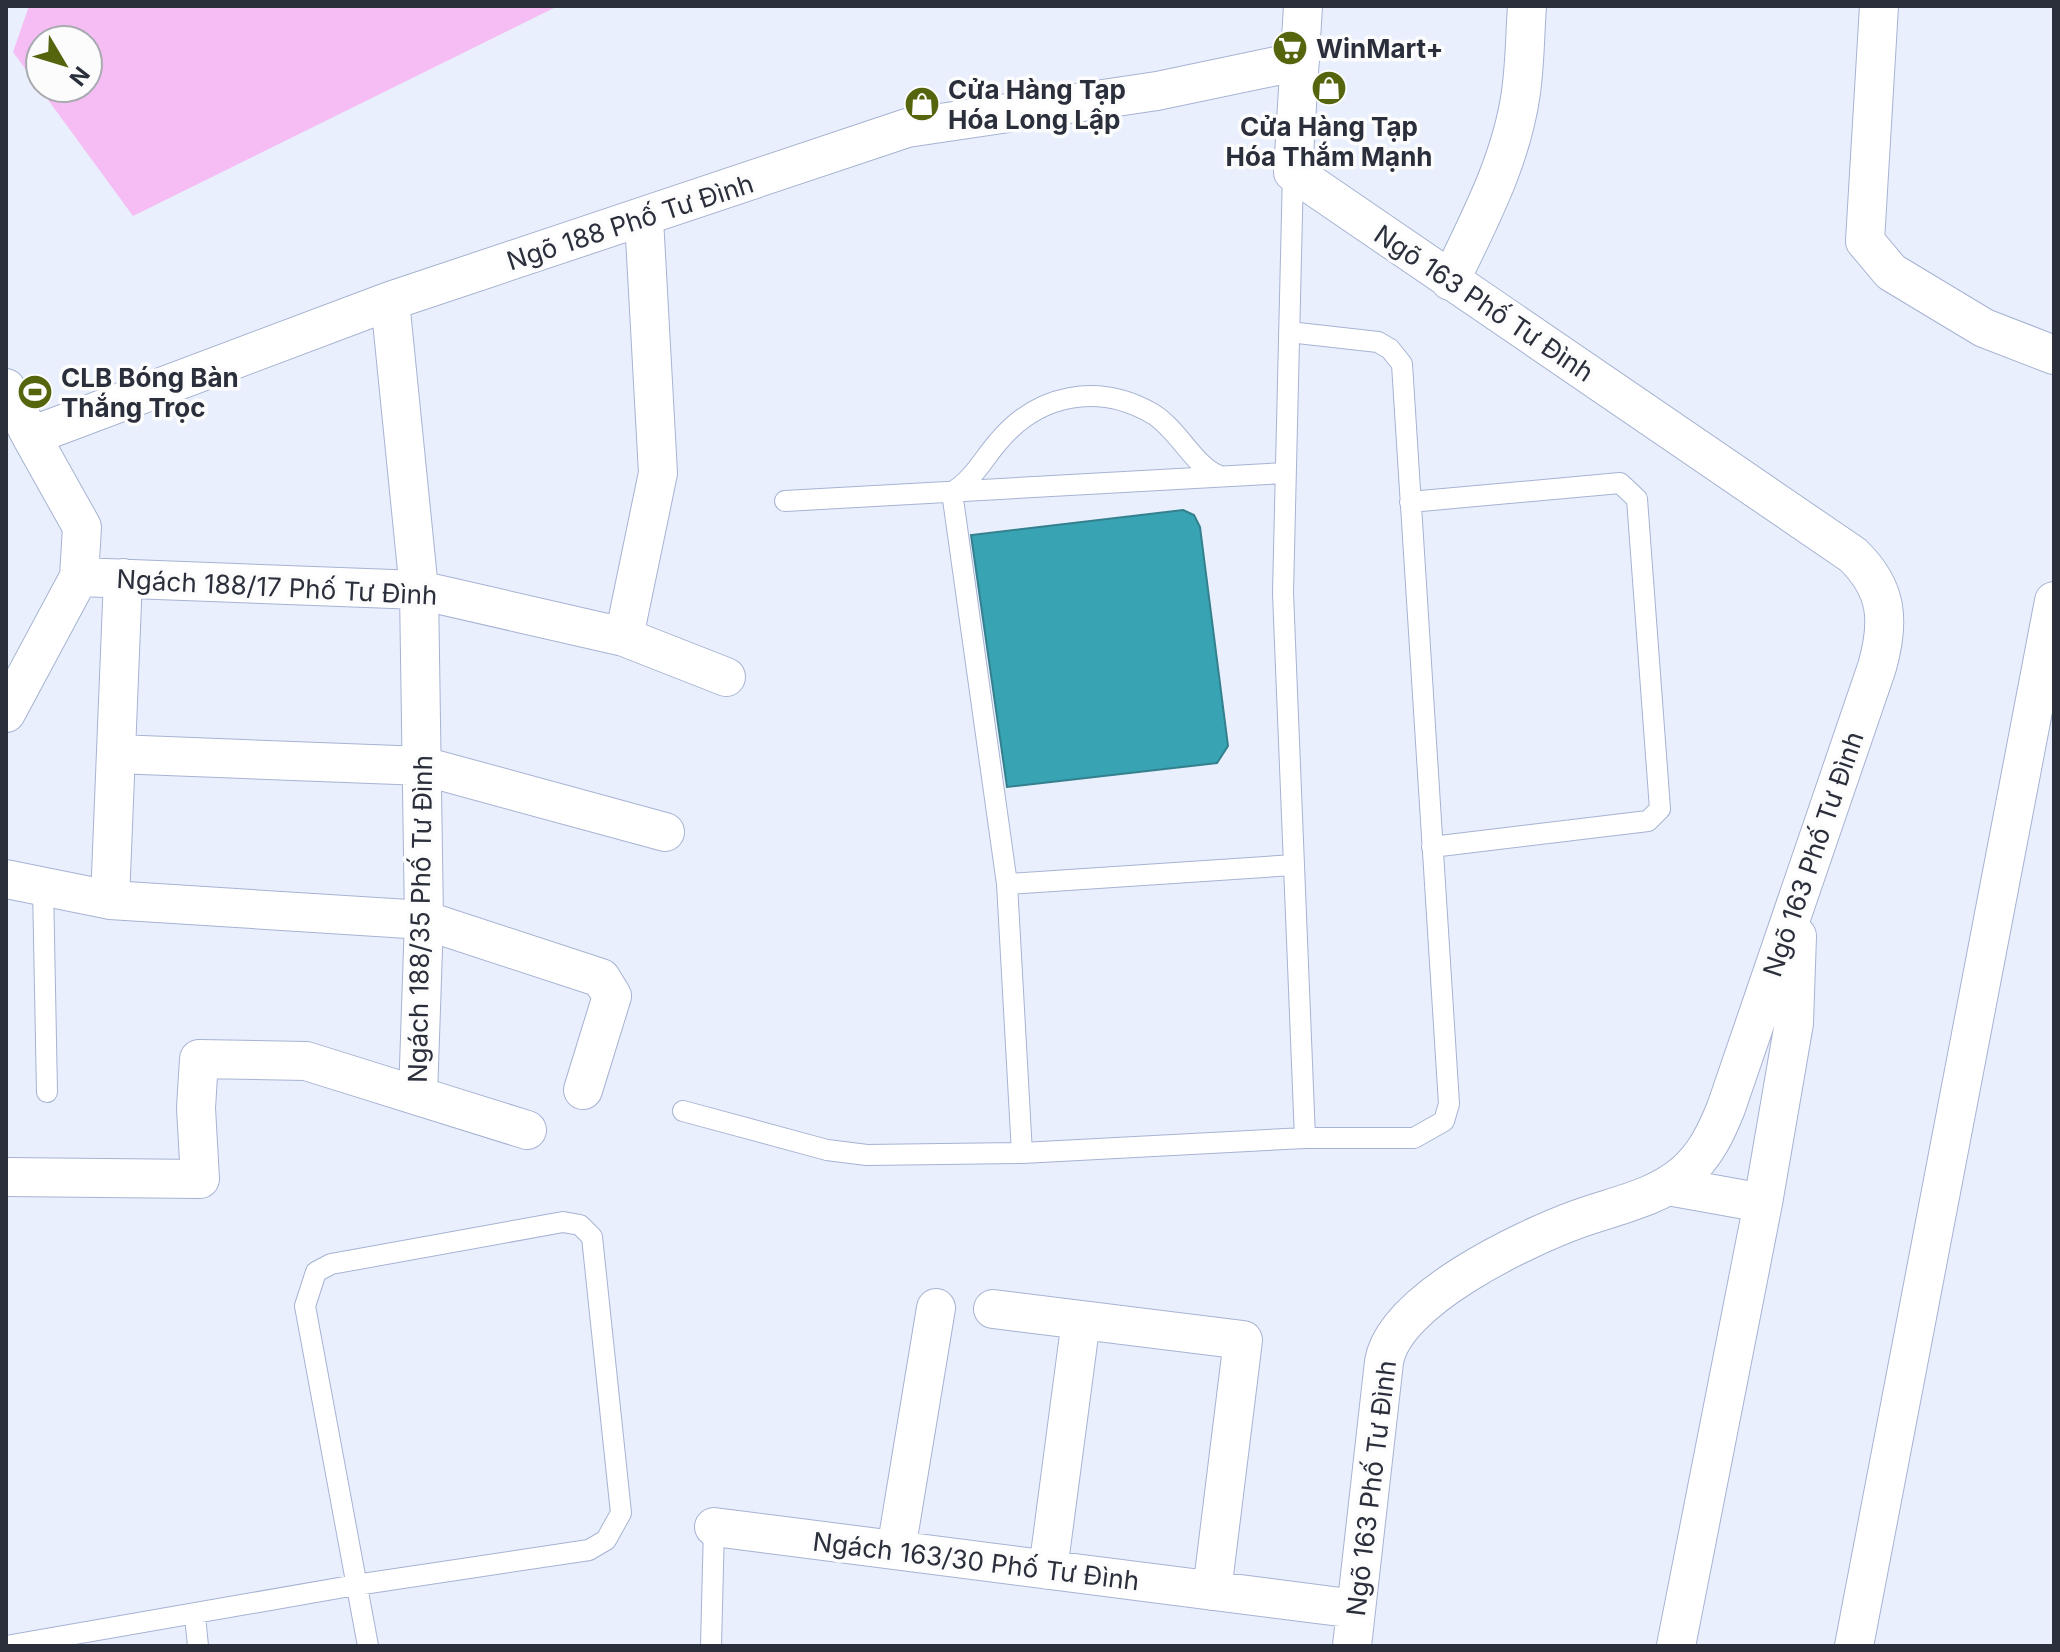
<svg xmlns="http://www.w3.org/2000/svg" width="2060" height="1652" viewBox="0 0 2060 1652" font-family="Inter,sans-serif">
	<style>
		.green { fill: #f5bdf4; fill-rule: evenodd }
		.water { fill: #38a3b2; stroke: #34808e; stroke-width: 2 }
		.lines { fill: none; stroke-linecap: round; stroke-linejoin: round }
		.lane-casing { stroke: #a6b3d2; stroke-width: 22 }
		.street-casing { stroke: #a6b3d2; stroke-width: 40 }
		.lane { stroke: #fff; stroke-width: 20 }
		.street { stroke: #fff; stroke-width: 38 }
		.labels { text-anchor: middle; dominant-baseline: central; stroke-width: 7; stroke-linejoin: round; paint-order: stroke }
		.poi-label { font-size: 26px; font-weight: bold; fill: #2a2f3b; stroke: #fcfcfc; text-anchor: start }
		.street-label { font-size: 26px; fill: #2a2f3b; stroke: #fcfcfc }
	</style>
	<rect width="100%" height="100%" fill="#e9effc"/>
	<path class="green" d="M 29,6 L 558,6 L 133,216 L 13,52 ZM 40,40 L 88,40 L 88,88 L 40,88 Z"/>
	<path class="water" d="M 1183,510 L 1194,515 L 1200,527 L 1228,746 L 1217,763 L 1007,787 L 971,535 Z"/>
	<g class="lines">
		<defs>
			<path id="lane" d="M 1293,172 L 1283,593 L 1305,1138
				M 785,501 L 1285,473
				M 1410,502 L 1620,483 L 1637,499 L 1660,809 L 1648,821 L 1432,847
				M 1007,884 L 1294,865
				M 43,886 L 47,1092
				M 683,1111 L 827,1150 L 867,1155 L 1022,1153 L 1305,1138 L 1414,1138 L 1444,1121 L 1449,1104 L 1402,364 L 1390,349 L 1378,342 L 1289,332
				M 1022,1153 L 1007,884 L 952,492 C 972,481 984,458 998,442 C 1038,394 1098,382 1153,414 C 1179,430 1195,468 1220,476
				M 195,1616 L 198,1646
				M 6,1646 L 356,1585 L 589,1550 L 606,1540 L 621,1513 L 592,1237 L 580,1225 L 563,1222 L 331,1264 L 316,1272 L 305,1306 L 368,1646
				M 711,1646 L 714,1527"/>
			<path id="street" d="M 1303,6 L 1293,172 L 1853,555 C 1888,589 1890,621 1877,667 L 1726,1108 C 1716,1133 1705,1156 1684,1174 C 1655,1199 1613,1206 1578,1219 C 1523,1239 1394,1300 1384,1362 L 1352,1646
				M 1879,6 L 1865,241 L 1891,272 L 1984,328 L 2054,355
				M 1450,281 C 1479,221 1512,159 1521,92 C 1525,64 1525,34 1527,6
				M 390,301 L 419,590 L 424,920 L 418,1096
				M 6,388 L 31,436 L 390,301 L 907,128 L 1157,91 L 1300,61
				M 79,577 L 419,590 L 624,637 L 658,473 L 644,219
				M 624,637 L 726,677
				M 6,713 L 79,577 L 82,527 L 31,436
				M 116,754 L 423,766 L 665,832
				M 6,879 L 110,900 L 424,920 L 601,978 L 612,996 L 583,1090
				M 110,900 L 123,578
				M 6,1177 L 200,1179 L 196,1108 L 199,1059 L 306,1061 L 527,1130
				M 1668,1186 L 1763,1203
				M 993,1309 L 1243,1340 L 1212,1591
				M 714,1527 L 1356,1609
				M 896,1550 L 936,1308
				M 1048,1570 L 1081,1320
				M 1676,1646 L 1763,1203 L 1794,1023 L 1797,936
				M 1854,1646 L 2054,601"/>
		</defs>
		<use href="#lane" class="lane-casing"/>
		<use href="#street" class="street-casing"/>
		<use href="#lane" class="lane"/>
		<use href="#street" class="street"/>
	</g>
	<defs>
		<symbol id="supermarket-disc" viewBox="-11 -11 22 22"><circle r="9.5" fill="#54650d" stroke="#fcfcfc"/><path d="M-6-5.5h2.5l.6 2H6L4.5 2H-2.5L-4.4-4H-6ZM-1.5 3.2a1.3 1.3 0 1 0 .1 0ZM3 3.2a1.3 1.3 0 1 0 .1 0Z" fill="#fff"/></symbol>
		<symbol id="shop-disc" viewBox="-11 -11 22 22"><circle r="9.5" fill="#54650d" stroke="#fcfcfc"/><path d="M-5-2.5h2.3a2.7 3.5 0 0 1 5.4 0H5L5.5 6h-11ZM-1.5-2.5h3a1.5 2.3 0 0 0-3 0Z" fill="#fff"/></symbol>
		<symbol id="stadium-disc" viewBox="-11 -11 22 22"><circle r="9.5" fill="#54650d" stroke="#fcfcfc"/><path d="M0-5a6.5 5 0 1 0 0 10a6.5 5 0 1 0 0-10ZM-3.5-1.8h7v3.6h-7Z" fill="#fff"/></symbol>
	</defs>
	<g fill-rule="evenodd">
		<use href="#supermarket-disc" x="1270" y="28" width="40" height="40"/>
		<use href="#shop-disc" x="1309" y="68" width="40" height="40"/>
		<use href="#shop-disc" x="902" y="84" width="40" height="40"/>
		<use href="#stadium-disc" x="15" y="372" width="40" height="40"/>
	</g>
	<g class="labels">
		<g class="poi-label">
			<text x="1316" y="48">WinMart+</text>
			<text x="948" y="89">Cửa Hàng Tạp<tspan x="948" dy="30">Hóa Long Lập</tspan></text>
			<text x="1329" y="126" text-anchor="middle">Cửa Hàng Tạp<tspan x="1329" dy="30">Hóa Thắm Mạnh</tspan></text>
			<text x="61" y="377">CLB Bóng Bàn<tspan x="61" dy="30">Thắng Trọc</tspan></text>
		</g>
		<g class="street-label">
			<text transform="translate(630 222) rotate(-18)">Ngõ 188 Phố Tư Đình</text>
			<text transform="translate(1484 303) rotate(34)">Ngõ 163 Phố Tư Đình</text>
			<text transform="translate(277 587) rotate(3)">Ngách 188/17 Phố Tư Đình</text>
			<text transform="translate(1813 854) rotate(-71)">Ngõ 163 Phố Tư Đình</text>
			<text transform="translate(420 919) rotate(-89)">Ngách 188/35 Phố Tư Đình</text>
			<text transform="translate(1371 1488) rotate(-83)">Ngõ 163 Phố Tư Đình</text>
			<text transform="translate(976 1561) rotate(7)">Ngách 163/30 Phố Tư Đình</text>
		</g>
	</g>
	<rect width="2060" height="1652" fill="none" stroke="#2a2f3b" stroke-width="16"/>
	<g transform="translate(64 64) rotate(128)"><circle r="38" fill="#fcfcfc" stroke="#a8aaaf" stroke-width="2"/>
	<path d="M0-6L14 30L0 20L-14 30Z" fill="#54650d"/>
	<text y="-12" font-size="22" font-weight="bold" text-anchor="middle" fill="#2a2f3b">N</text>
	</g>
</svg>
